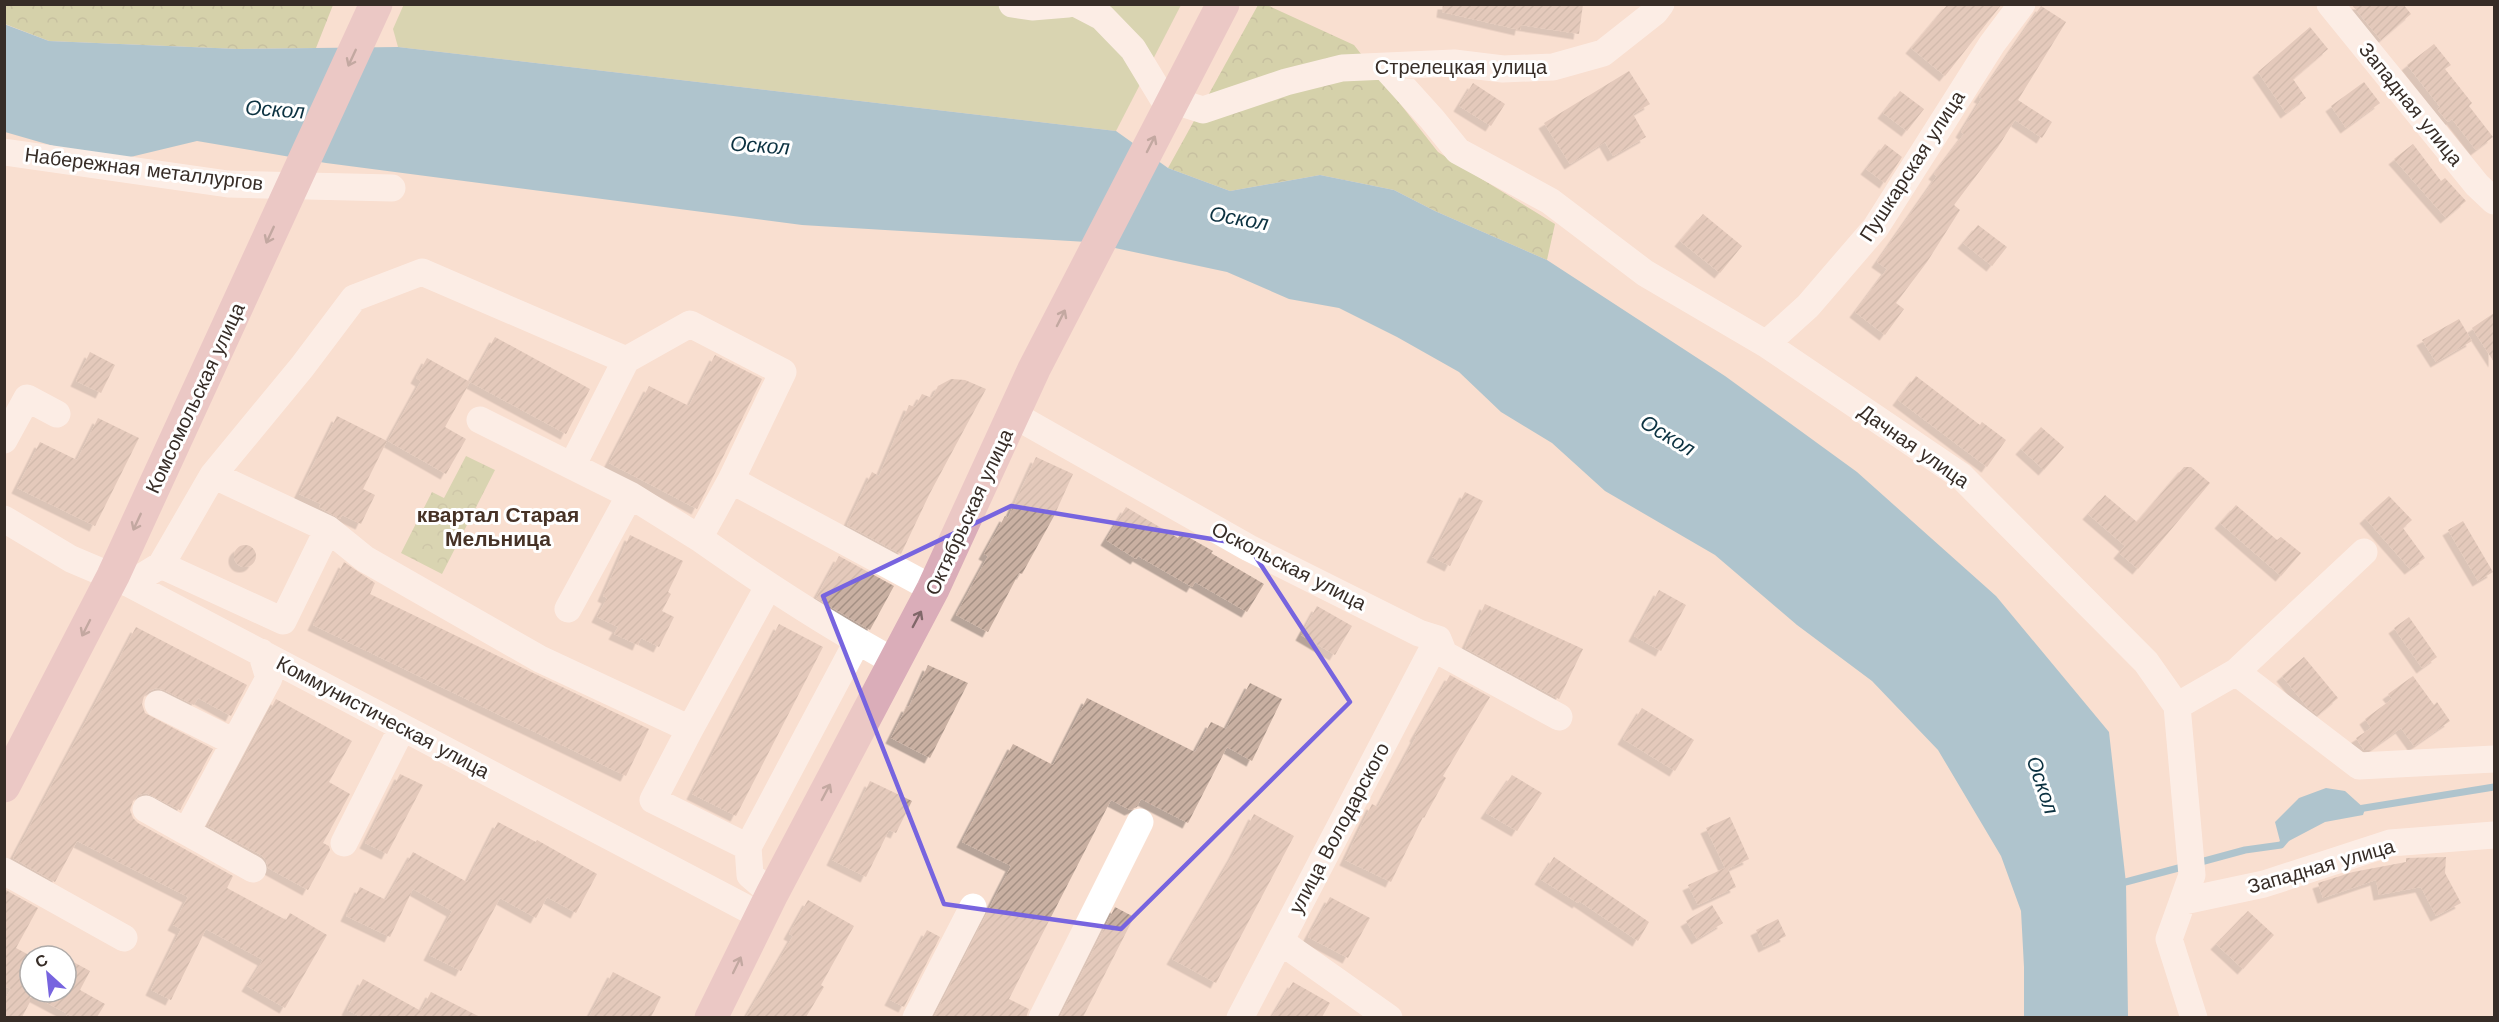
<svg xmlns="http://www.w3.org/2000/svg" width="2499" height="1022" viewBox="0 0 2499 1022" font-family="'Work Sans',sans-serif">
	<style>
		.grass { fill: #b1c78c }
		.forest { fill: url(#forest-crowns) }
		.park { fill: url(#park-crowns) }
		.water { fill: #55a5c9 }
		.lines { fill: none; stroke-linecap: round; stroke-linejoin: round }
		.stream { stroke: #55a5c9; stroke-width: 7 }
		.building { fill: url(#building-hatch); filter: url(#shadow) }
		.minor { stroke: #fff; stroke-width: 27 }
		.major { stroke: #daadb9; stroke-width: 33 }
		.oneway { stroke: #806769 }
		.marked { fill: none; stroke: #7764df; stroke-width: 4.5; stroke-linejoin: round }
		.labels { text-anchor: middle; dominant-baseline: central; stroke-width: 6; stroke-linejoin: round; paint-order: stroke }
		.street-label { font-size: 20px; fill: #372d27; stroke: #fff }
		.water-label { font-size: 21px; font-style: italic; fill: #0c3241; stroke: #fff }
		.neighbourhood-label { font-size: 21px; font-weight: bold; fill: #463226; stroke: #fff }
	</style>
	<defs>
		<pattern id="forest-crowns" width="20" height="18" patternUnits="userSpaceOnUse" patternTransform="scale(1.5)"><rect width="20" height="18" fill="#a8c07d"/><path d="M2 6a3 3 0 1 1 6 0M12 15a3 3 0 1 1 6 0" fill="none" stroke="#8a9c66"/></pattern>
		<pattern id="park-crowns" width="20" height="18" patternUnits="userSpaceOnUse" patternTransform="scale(1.5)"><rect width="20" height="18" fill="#b1c78c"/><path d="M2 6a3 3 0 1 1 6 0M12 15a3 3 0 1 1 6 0" fill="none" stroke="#99ab79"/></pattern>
		<pattern id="building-hatch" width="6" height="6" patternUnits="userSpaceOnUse" patternTransform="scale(1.5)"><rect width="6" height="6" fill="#c9b0a2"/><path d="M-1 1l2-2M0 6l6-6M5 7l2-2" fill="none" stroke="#a49084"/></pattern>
		<filter id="shadow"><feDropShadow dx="-5.5" dy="5.5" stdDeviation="0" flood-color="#0004"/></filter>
	</defs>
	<rect width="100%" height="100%" fill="#f9dfd0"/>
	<path class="grass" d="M 404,4 L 1181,5 L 1116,131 L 398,47 L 393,29 Z"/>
	<path class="forest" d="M 4,5 L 333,5 L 316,48 L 239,49 L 49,41 L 5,24 Z
		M 1258,5 L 1267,5 L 1354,45 L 1438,152 L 1555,224 L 1547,260 L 1435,211 L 1394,190 L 1320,175 L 1230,191 L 1168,168 Z"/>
	<path class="park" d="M 466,456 L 495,470 L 442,574 L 401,553 L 432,492 L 444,498 Z"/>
	<path class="water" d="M 4,24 L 49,41 L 239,49 L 398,47 L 1116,131 L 1168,168 L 1230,191 L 1320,175 L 1394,190 L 1435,211 L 1547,260 L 1725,376 L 1857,472 L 1996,596 L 2109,732 L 2126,883 L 2128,1017 L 2024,1017 L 2024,967 L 2021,911 L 2001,856 L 1938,750 L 1872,681 L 1797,625 L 1715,555 L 1605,491 L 1552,443 L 1501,412 L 1459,372 L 1397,337 L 1339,308 L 1289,299 L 1227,272 L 1087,242 L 802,225 L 326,163 L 197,141 L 122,159 L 71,151 L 5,132 Z
		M 2326,788 L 2345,791 L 2365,809 L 2363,815 L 2325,822 L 2281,845 L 2275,822 L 2299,798 Z"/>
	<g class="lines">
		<path class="stream" d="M 2358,809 L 2494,787
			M 2197,863 L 2245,850 L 2281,845 L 2286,839
			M 2118,884 L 2186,866"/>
	</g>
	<path class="building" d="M 1443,4 L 1583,4 L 1579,34 L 1521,25 L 1520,30 L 1442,12 Z
		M 1948,4 L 2002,4 L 1945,76 L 1911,48 Z
		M 2351,4 L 2403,4 L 2411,14 L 2381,40 Z
		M 2041,6 L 2066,22 L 2018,100 L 2052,122 L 2042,138 L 2015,120 L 1998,147 L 1954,205 L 1960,210 L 1927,262 L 1896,303 L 1904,309 L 1885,335 L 1855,312 L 1887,269 L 1877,262 L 1937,176 L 1934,174 L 1964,134 L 1961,132 L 1982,98 L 1979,97 Z
		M 2310,27 L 2328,49 L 2293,79 L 2306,98 L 2286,113 L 2258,72 Z
		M 2434,44 L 2451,65 L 2445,69 L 2472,103 L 2469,106 L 2493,137 L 2476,150 L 2452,119 L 2448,122 L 2437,109 L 2440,107 L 2407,65 Z
		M 1629,71 L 1650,104 L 1633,114 L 1646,137 L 1613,156 L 1605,142 L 1570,164 L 1544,123 Z
		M 2364,82 L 2380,103 L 2346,128 L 2331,106 Z
		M 1473,83 L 1505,104 L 1491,126 L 1459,106 Z
		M 1900,91 L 1924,109 L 1907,131 L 1883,113 Z
		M 1885,144 L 1902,157 L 1885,183 L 1866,169 Z
		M 2413,144 L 2441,181 L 2445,178 L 2466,201 L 2446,218 L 2394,159 Z
		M 1703,214 L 1742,246 L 1720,273 L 1680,241 Z
		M 1978,225 L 2007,247 L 1992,266 L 1963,243 Z
		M 2494,313 L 2494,362 L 2472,328 Z
		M 2459,319 L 2472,341 L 2436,362 L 2422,340 Z
		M 495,337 L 590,389 L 566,434 L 470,382 Z
		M 90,352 L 115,365 L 101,393 L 76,381 Z
		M 715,355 L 762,379 L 697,509 L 609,463 L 649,386 L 689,406 Z
		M 427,358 L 470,382 L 445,427 L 466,439 L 446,474 L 388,441 L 421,381 L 416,378 Z
		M 1916,376 L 1980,425 L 1982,422 L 2006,440 L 1987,467 L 1898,400 Z
		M 951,379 L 965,380 L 986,389 L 930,493 L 901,554 L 847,525 L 872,472 L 879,476 L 909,405 L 915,407 L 922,394 L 932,398 L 938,386 Z
		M 337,416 L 387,441 L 363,489 L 375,495 L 361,524 L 342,515 L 340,519 L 319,507 L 321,504 L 299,494 Z
		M 98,418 L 139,438 L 95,526 L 17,488 L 40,442 L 77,460 Z
		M 2041,427 L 2064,447 L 2044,470 L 2021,449 Z
		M 1036,457 L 1073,474 L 1054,516 L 1022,574 L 1019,573 L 988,632 L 956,615 L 988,556 L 984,554 L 1005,516 L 1008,518 Z
		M 2184,467 L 2191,467 L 2210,483 L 2138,569 L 2119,553 L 2125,546 L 2088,514 L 2105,495 L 2137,522 Z
		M 1465,492 L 1483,501 L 1450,566 L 1432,557 Z
		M 2389,496 L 2412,520 L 2403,528 L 2425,558 L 2410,569 L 2365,518 Z
		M 2236,505 L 2277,540 L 2281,537 L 2301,553 L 2281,576 L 2220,523 Z
		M 1126,507 L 1178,538 L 1181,533 L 1213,551 L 1211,553 L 1264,584 L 1247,612 L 1195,582 L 1192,587 L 1138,556 L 1136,559 L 1106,540 Z
		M 2463,521 L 2493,572 L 2478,581 L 2448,530 Z
		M 630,535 L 683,561 L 668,592 L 671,594 L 662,611 L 674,617 L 659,647 L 641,638 L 638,645 L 614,634 L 618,627 L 597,617 L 607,598 L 603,596 Z
		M234 556a11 11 0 1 1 22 0a11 11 0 1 1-22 0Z
		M 839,556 L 894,586 L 870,630 L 816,598 Z
		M 344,562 L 375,583 L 370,594 L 649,729 L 626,776 L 313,625 Z
		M 1659,590 L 1686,605 L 1661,651 L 1634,636 Z
		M 1485,604 L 1583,649 L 1559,699 L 1465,648 Z
		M 1317,606 L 1352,626 L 1335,655 L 1301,635 Z
		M 2409,617 L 2437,657 L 2422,668 L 2394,628 Z
		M 779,624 L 823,647 L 736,816 L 692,794 Z
		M 136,627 L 247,685 L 231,716 L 198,698 L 194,705 L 164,690 L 156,688 L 149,691 L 144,696 L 142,704 L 145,713 L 213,749 L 180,810 L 146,793 L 138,795 L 133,801 L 130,810 L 133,818 L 138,823 L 233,876 L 227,888 L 286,920 L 290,913 L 327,935 L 285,1008 L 247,986 L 263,960 L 206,929 L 171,1000 L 151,990 L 181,929 L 173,925 L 188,897 L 77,841 L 55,882 L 13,858 Z
		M 2304,657 L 2338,698 L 2318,715 L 2308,708 L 2282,676 Z
		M 928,665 L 968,683 L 930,758 L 891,738 L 907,706 L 909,707 Z
		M 1450,675 L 1490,697 L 1443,776 L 1446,778 L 1424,818 L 1423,817 L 1391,882 L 1345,860 L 1372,804 L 1378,807 L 1416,737 L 1415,736 Z
		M 2413,676 L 2434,705 L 2437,702 L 2450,721 L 2414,746 L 2401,728 L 2370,750 L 2364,750 L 2356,738 L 2371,728 L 2365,719 L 2392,699 L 2388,694 Z
		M 1250,683 L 1282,699 L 1252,761 L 1227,747 L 1188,823 L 1141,799 L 1137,807 L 1130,810 L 1111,800 L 1009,999 L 1029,1009 L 1026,1017 L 934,1017 L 1011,866 L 962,842 L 1013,744 L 1053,765 L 1087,698 L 1195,752 L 1211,722 L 1226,729 Z
		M 276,699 L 352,741 L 329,782 L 350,794 L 323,843 L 329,846 L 330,850 L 308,890 L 268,868 L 266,860 L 261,855 L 208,826 Z
		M 1642,708 L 1694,740 L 1675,771 L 1623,739 Z
		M 400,774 L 423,785 L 387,854 L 365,843 Z
		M 1512,775 L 1542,793 L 1517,831 L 1486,813 Z
		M 870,781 L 912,801 L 896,833 L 889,830 L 866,877 L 832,860 Z
		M 1254,814 L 1294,836 L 1216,983 L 1172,959 L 1233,855 Z
		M 1730,817 L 1749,859 L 1728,869 L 1736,887 L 1698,905 L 1688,885 L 1725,868 L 1706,828 Z
		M 498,822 L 536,842 L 537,840 L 597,874 L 576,913 L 547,897 L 536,918 L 500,898 L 461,971 L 429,955 L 452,911 L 413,889 L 390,937 L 346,916 L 360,887 L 386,900 L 413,852 L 467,882 Z
		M 1554,857 L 1649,922 L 1638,941 L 1579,901 L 1578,903 L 1540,879 Z
		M 2446,857 L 2445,873 L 2461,903 L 2436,916 L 2421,887 L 2379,895 L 2376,880 L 2323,898 L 2318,883 L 2353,872 L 2406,862 L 2406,858 Z
		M 4,889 L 38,908 L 16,948 L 29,955 L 30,952 L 30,992 L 66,992 L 66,958 L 90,971 L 80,990 L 105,1004 L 97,1017 L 74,1017 L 67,1014 L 66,1016 L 66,1013 L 30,994 L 30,1002 L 22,1017 L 4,1017 L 4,1001 L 11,989 L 4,986 Z
		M 1330,897 L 1370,918 L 1348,958 L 1308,937 Z
		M 808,900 L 854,926 L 821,985 L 824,987 L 806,1017 L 746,1017 L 793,936 L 789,934 Z
		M 1712,905 L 1723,923 L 1697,939 L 1686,921 Z
		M 1115,907 L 1134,917 L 1083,1017 L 1060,1017 Z
		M 2248,911 L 2274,935 L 2243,969 L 2216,944 Z
		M 1778,919 L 1786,936 L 1764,947 L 1756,930 Z
		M 927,930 L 940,937 L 904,1007 L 890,1000 Z
		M 613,972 L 661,997 L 651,1017 L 589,1017 Z
		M 363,979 L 421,1011 L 431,992 L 480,1017 L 361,1017 L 347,1010 Z
		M 1293,982 L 1330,1003 L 1322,1017 L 1272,1017 Z"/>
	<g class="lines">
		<path class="minor" d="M 1012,4 L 1032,7 L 1068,4
			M 1077,4 L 1102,17 L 1133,49 L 1162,97 L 1203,110 L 1286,82 L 1342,68 L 1454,63 L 1503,69 L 1553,67 L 1603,53 L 1655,12 L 1661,4
			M 2330,4 L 2477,185 L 2494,201
			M 1385,67 L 1432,119 L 1458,151 L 1550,201 L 1645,273 L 1766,344 L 1961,476 L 2146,662 L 2177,706 L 2192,875 L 2169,939 L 2194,1018
			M 4,152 L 228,184 L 392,188
			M 1766,344 L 1808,306 L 1876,227 L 1992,44 L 2022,4
			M 1014,415 L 1249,548 L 1419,633 L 1438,639 L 1444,654 L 1559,717
			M 480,420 L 572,466
			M 4,440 L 27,398 L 57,414
			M 731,480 L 933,589
			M 4,519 L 71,559 L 130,584 L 761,916
			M 328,529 L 365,559 L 540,659 L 690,729 L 653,800 L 748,847 L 857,642
			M 699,538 C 763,583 827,625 895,662
			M 161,565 L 283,621 L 328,529 L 213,475
			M 130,584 L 161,565 L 213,475 L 302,367 L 354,298 L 422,272 L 626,360 L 572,466 L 630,495 L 699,538 L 731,480 L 783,372 L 690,324 L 626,360
			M 568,609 L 630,495
			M 2236,672 L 2364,552
			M 158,704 L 234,742
			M 2177,706 L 2236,672 L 2359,766 L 2494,759
			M 690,729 L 768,587
			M 146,809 L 253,869
			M 187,831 L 269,678 L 261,652
			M 344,843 L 402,728
			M 748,847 L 750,875 L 772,894
			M 4,871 L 124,938
			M 2184,901 L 2264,884 L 2390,843 L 2494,835
			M 1280,941 L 1389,1018
			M 916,1018 L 973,907
			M 1042,1018 L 1140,822
			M 1240,1018 L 1438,639"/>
		<path class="major" d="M 4,786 L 113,576 L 376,4
			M 711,1018 L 772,894 L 933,589 L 1034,369 L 1223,4"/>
	</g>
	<defs><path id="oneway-shaft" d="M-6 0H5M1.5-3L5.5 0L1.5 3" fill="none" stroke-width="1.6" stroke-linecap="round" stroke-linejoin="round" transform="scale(1.5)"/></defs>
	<g class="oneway">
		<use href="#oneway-shaft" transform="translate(352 58) rotate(115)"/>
		<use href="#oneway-shaft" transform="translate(1151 144) rotate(-63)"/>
		<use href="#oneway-shaft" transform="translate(270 235) rotate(115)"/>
		<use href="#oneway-shaft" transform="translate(1061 318) rotate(-63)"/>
		<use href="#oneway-shaft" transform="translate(137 522) rotate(115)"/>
		<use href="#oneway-shaft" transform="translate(917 619) rotate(-62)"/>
		<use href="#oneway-shaft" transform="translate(86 628) rotate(117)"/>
		<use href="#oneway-shaft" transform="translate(826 792) rotate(-62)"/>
		<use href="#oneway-shaft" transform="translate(737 965) rotate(-64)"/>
	</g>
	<path d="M0 0H2499V1022H0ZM 1011,506 L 1248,545 L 1350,702 L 1121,929 L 944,904 L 823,596 Z" fill="#f9dfd0" fill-opacity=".55" fill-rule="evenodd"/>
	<path class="marked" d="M 1011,506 L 1248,545 L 1350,702 L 1121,929 L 944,904 L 823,596 Z"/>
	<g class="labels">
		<g class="street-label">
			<text x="1461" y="67">Стрелецкая улица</text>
			<text transform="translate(2411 104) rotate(51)">Западная улица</text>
			<text transform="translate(1912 166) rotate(-57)">Пушкарская улица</text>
			<text transform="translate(144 169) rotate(7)">Набережная металлургов</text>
			<text transform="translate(195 398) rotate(-65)">Комсомольская улица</text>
			<text transform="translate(1914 446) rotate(35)">Дачная улица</text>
			<text transform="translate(969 512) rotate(-65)">Октябрьская улица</text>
			<text transform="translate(1289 566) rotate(27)">Оскольская улица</text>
			<text transform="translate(383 717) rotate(28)">Коммунистическая улица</text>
			<text transform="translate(1339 828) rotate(-62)">улица Володарского</text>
			<text transform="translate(2321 866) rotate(-16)">Западная улица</text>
		</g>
		<g class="water-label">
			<text transform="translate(275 109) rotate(4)">Оскол</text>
			<text transform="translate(760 145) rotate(4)">Оскол</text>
			<text transform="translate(1239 218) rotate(10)">Оскол</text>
			<text transform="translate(1668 435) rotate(31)">Оскол</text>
			<text transform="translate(2043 785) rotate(71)">Оскол</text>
		</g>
		<g class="neighbourhood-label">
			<text x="498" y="514">квартал Старая<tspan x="498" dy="24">Мельница</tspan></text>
		</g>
	</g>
	<rect width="2499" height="1022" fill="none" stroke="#372d27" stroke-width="12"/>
	<g transform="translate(48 974) rotate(333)"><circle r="28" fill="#ffffff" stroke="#afaba9" stroke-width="1.5"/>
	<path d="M0-4.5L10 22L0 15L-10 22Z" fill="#7764df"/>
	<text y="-9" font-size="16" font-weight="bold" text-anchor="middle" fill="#372d27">С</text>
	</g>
</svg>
